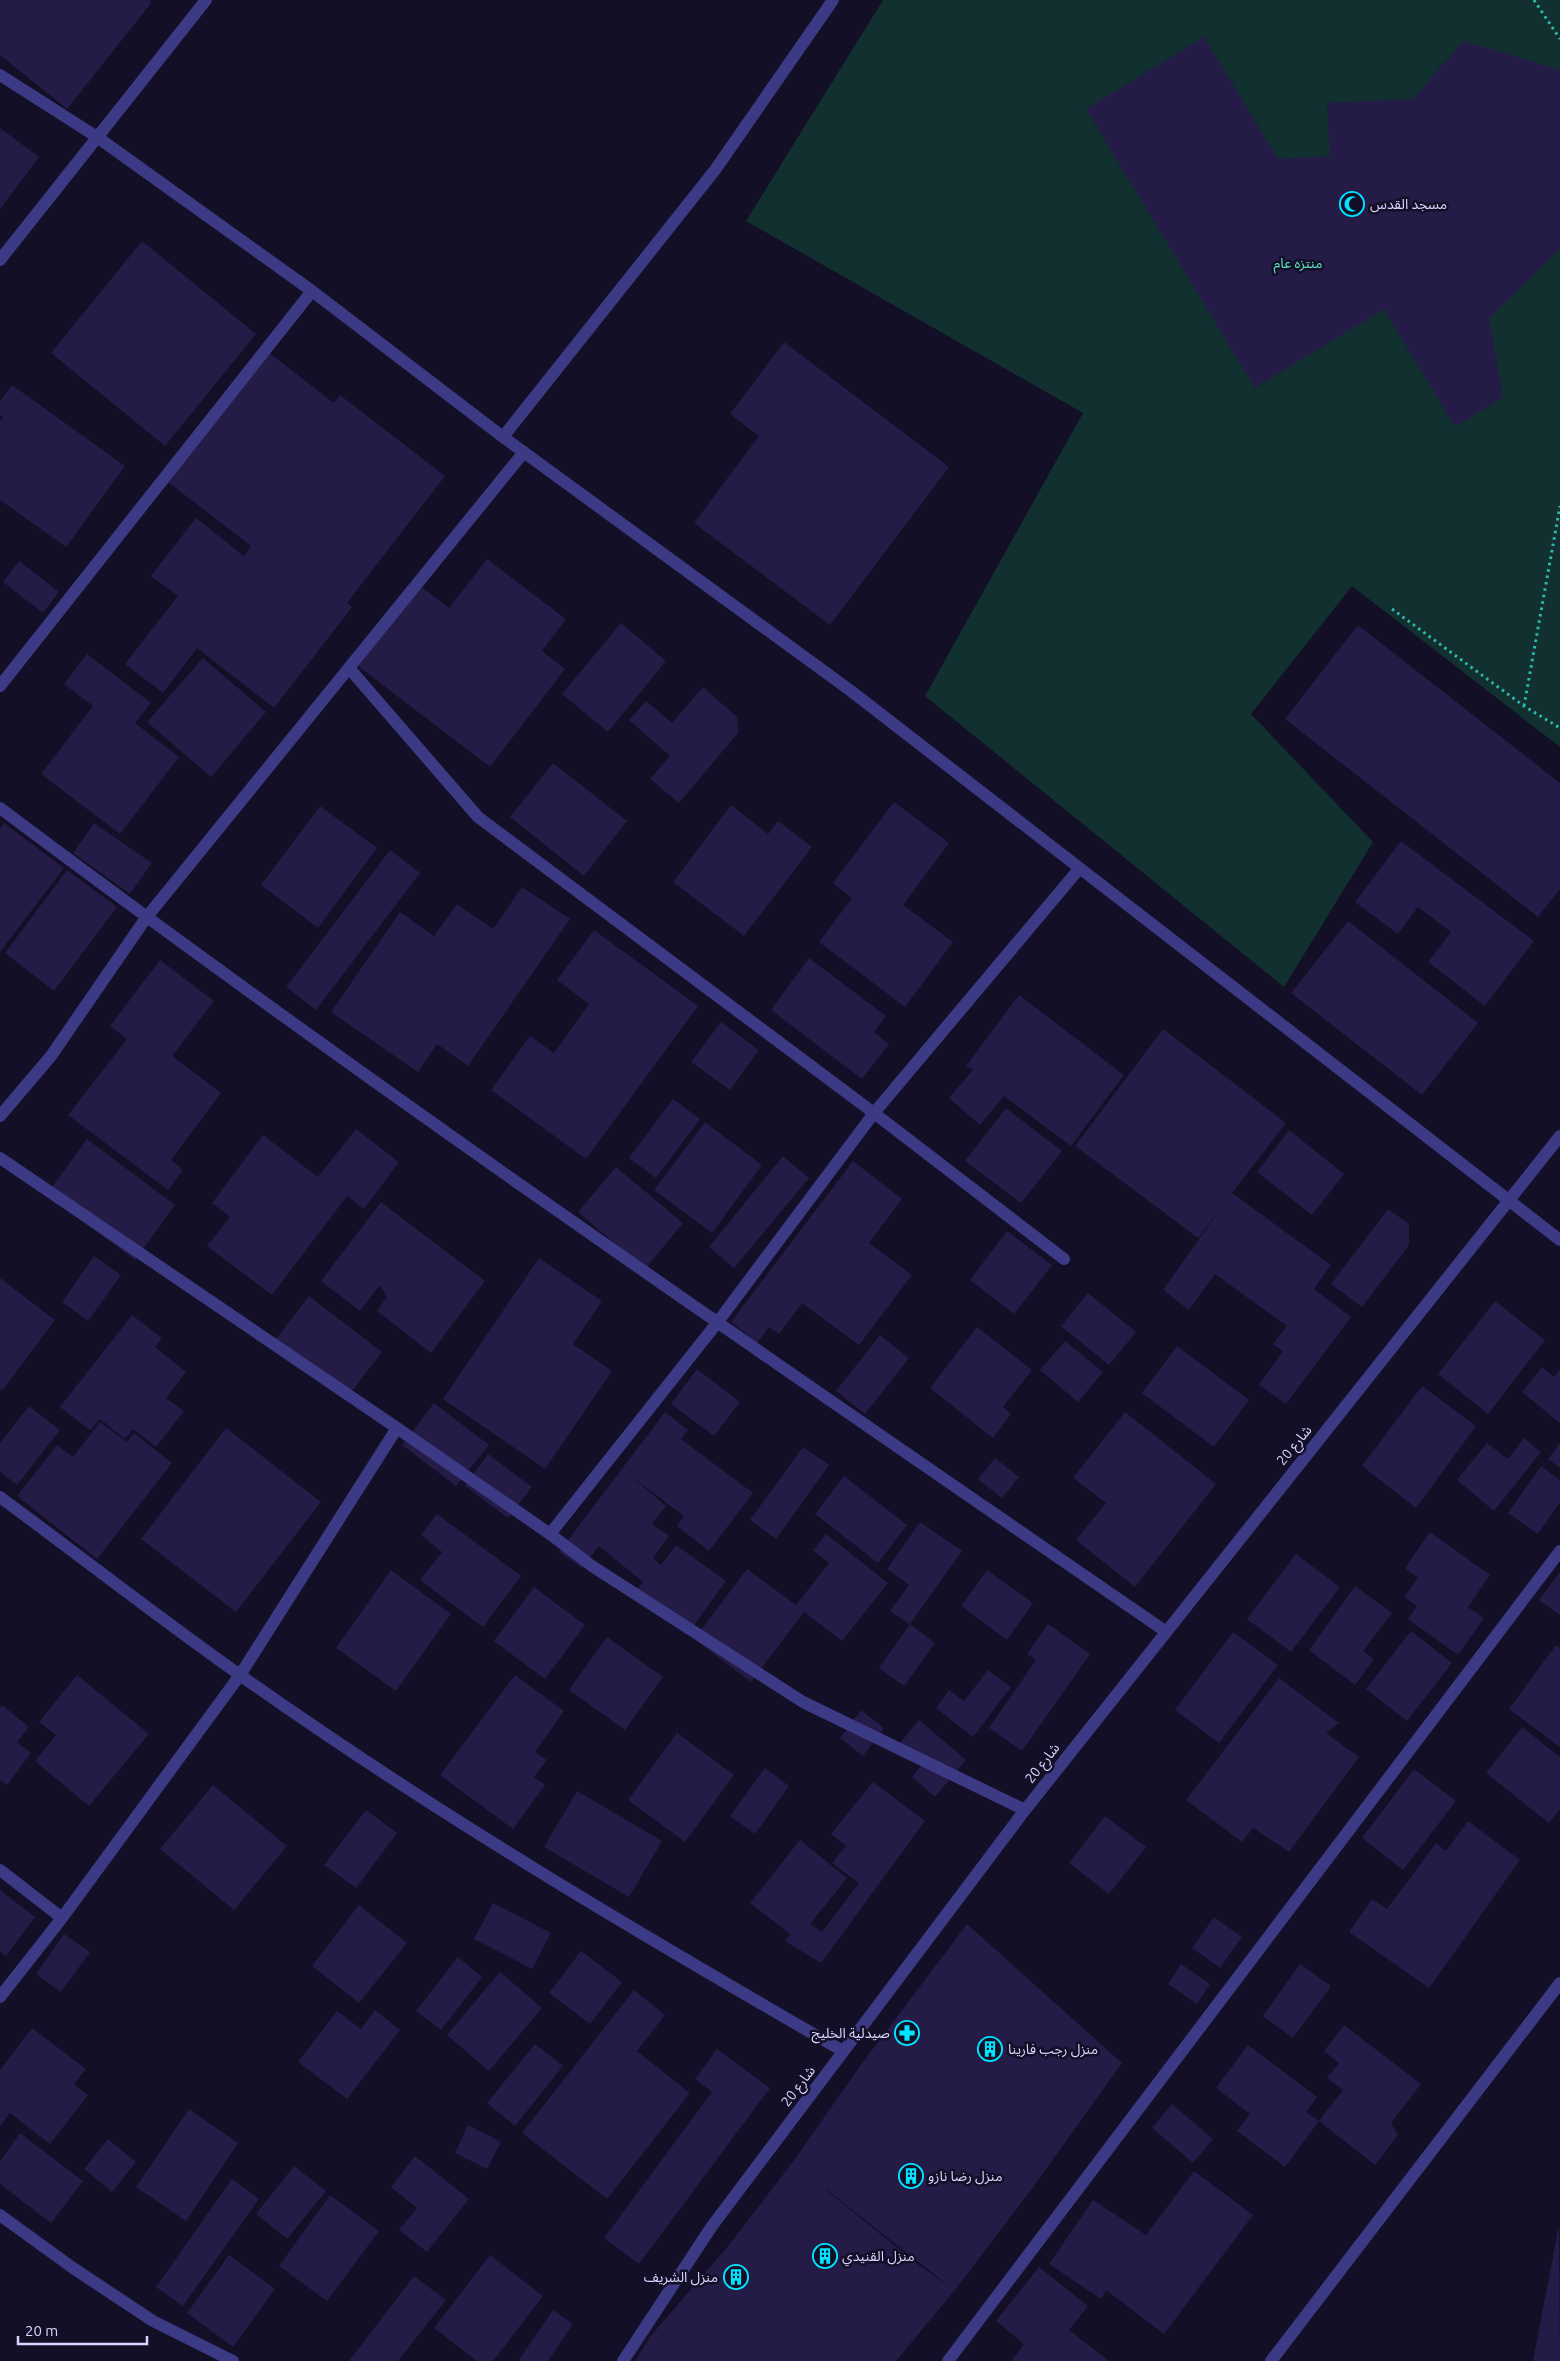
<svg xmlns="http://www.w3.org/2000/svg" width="1560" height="2361" viewBox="0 0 1560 2361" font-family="Ubuntu,'Noto Sans Arabic',sans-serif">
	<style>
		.green { fill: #12302f }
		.building { fill: #241b47; fill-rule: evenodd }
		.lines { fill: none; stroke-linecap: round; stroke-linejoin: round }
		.path { stroke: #2fb8b0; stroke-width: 3; stroke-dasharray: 2.5 4; stroke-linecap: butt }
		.minor { stroke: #3d3a85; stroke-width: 12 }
		.labels { text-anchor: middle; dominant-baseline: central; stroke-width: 5; stroke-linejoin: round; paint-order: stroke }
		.poi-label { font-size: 14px; fill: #d9d4ff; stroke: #130f26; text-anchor: start }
		.park-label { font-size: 14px; fill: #5fe0c0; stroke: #130f26 }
		.street-label { font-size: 14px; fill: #d9d4ff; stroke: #130f26 }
	</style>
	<rect width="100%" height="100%" fill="#130f26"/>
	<path class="green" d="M 883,0 L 1560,0 L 1560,747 L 1352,586 L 1251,714 L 1373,842 L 1284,987 L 925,696 L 1083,413 L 746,221 Z"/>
	<path class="building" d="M 0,0 L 149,0 L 152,2 L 67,109 L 0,55 Z
		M 1204,37 L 1278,159 L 1330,156 L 1327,103 L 1413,99 L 1463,41 L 1560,70 L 1560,249 L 1489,318 L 1503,397 L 1455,427 L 1384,309 L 1255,388 L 1086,109 Z
		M 0,128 L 39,157 L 0,209 Z
		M 142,241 L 256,334 L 165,446 L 51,353 Z
		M 784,342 L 949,467 L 830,625 L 694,523 L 759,436 L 730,414 Z
		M 268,352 L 334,403 L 340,395 L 445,476 L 347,603 L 352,607 L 274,708 L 197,648 L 163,693 L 125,664 L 178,596 L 151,576 L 196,518 L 244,556 L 251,546 L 168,482 Z
		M 12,385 L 125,466 L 66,547 L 0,500 L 0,421 L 3,417 L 0,415 L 0,401 Z
		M 487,559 L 566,619 L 542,651 L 565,669 L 490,767 L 358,666 L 420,586 L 449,608 Z
		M 19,561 L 59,592 L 43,613 L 3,582 Z
		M 621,623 L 666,661 L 608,732 L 562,694 Z
		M 1358,625 L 1560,783 L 1560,889 L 1538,917 L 1285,719 Z
		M 87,654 L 151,703 L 135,723 L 179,757 L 120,834 L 41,774 L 93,706 L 64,684 Z
		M 203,658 L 266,712 L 211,777 L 147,722 Z
		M 703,687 L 737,717 L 738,733 L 679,803 L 650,779 L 670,756 L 629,720 L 646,701 L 672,723 Z
		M 553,763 L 627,821 L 584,876 L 510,817 Z
		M 894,802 L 949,843 L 903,905 L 953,942 L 905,1007 L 819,942 L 852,898 L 833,883 Z
		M 731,805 L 768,834 L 778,821 L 812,847 L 744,936 L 673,882 Z
		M 320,806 L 377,848 L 318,928 L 261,885 Z
		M 4,823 L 64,868 L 0,952 L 0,829 Z
		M 94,823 L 152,863 L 130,894 L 73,853 Z
		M 1401,841 L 1534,941 L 1485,1006 L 1428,962 L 1451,932 L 1418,907 L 1398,934 L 1355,902 Z
		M 390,850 L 420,873 L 316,1010 L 286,987 Z
		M 67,870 L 117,907 L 54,991 L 5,953 Z
		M 522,887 L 570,919 L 468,1066 L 437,1044 L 418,1072 L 331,1012 L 400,912 L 434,936 L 457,904 L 493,929 Z
		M 1348,921 L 1478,1023 L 1422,1095 L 1291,993 Z
		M 594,930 L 698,1006 L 586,1159 L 491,1090 L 530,1036 L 554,1053 L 589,1004 L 557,980 Z
		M 809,958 L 886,1016 L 874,1032 L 889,1044 L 862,1079 L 771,1010 Z
		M 160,960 L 214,1001 L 172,1056 L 221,1093 L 171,1160 L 183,1170 L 168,1190 L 68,1115 L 127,1039 L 110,1026 Z
		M 1019,995 L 1124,1075 L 1071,1146 L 1004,1096 L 980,1125 L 949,1098 L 973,1070 L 966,1066 Z
		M 721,1022 L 759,1050 L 730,1090 L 691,1062 Z
		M 1163,1029 L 1286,1123 L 1232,1193 L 1331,1265 L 1314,1289 L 1351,1317 L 1286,1404 L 1259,1385 L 1283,1351 L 1273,1344 L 1287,1326 L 1215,1274 L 1189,1310 L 1163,1290 L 1223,1205 L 1198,1238 L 1075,1146 Z
		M 673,1099 L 700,1119 L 656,1178 L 629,1158 Z
		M 1006,1108 L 1062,1151 L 1021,1203 L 965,1161 Z
		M 705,1122 L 762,1165 L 712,1233 L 654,1190 Z
		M 356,1129 L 399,1162 L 364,1209 L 347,1196 L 272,1295 L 207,1246 L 230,1217 L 212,1203 L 263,1135 L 318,1177 Z
		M 1289,1130 L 1344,1174 L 1312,1215 L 1257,1172 Z
		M 87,1139 L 175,1205 L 135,1260 L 47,1194 Z
		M 783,1156 L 809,1178 L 734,1268 L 709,1247 Z
		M 853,1161 L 902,1199 L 869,1243 L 912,1275 L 859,1345 L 802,1303 L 779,1334 L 769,1327 L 757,1343 L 731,1322 Z
		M 616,1167 L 683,1223 L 645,1269 L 578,1212 Z
		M 381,1202 L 485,1281 L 431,1353 L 377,1311 L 387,1297 L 380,1285 L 360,1311 L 321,1281 Z
		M 1388,1209 L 1409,1224 L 1409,1245 L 1362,1307 L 1331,1284 Z
		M 1007,1231 L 1052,1265 L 1014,1314 L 970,1280 Z
		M 94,1256 L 121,1275 L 88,1321 L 62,1302 Z
		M 539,1258 L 602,1301 L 573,1344 L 612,1371 L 545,1469 L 443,1399 Z
		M 0,1278 L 55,1320 L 2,1391 L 0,1390 Z
		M 1088,1293 L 1136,1332 L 1109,1365 L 1061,1326 Z
		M 309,1296 L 382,1352 L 345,1400 L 272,1344 Z
		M 1495,1301 L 1545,1340 L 1488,1414 L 1438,1374 Z
		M 132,1315 L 162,1338 L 155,1347 L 186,1372 L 166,1398 L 184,1411 L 156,1447 L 133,1429 L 125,1439 L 100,1419 L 90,1430 L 60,1407 Z
		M 977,1327 L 1032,1370 L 1003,1407 L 1011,1414 L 993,1438 L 930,1388 Z
		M 880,1335 L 909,1358 L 865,1414 L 836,1391 Z
		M 1065,1341 L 1103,1372 L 1078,1402 L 1040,1370 Z
		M 1177,1346 L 1249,1400 L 1214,1447 L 1142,1393 Z
		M 1542,1367 L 1554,1377 L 1560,1369 L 1560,1423 L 1522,1392 Z
		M 697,1369 L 740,1402 L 714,1436 L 671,1404 Z
		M 1422,1386 L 1476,1426 L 1416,1508 L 1362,1466 Z
		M 434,1403 L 489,1445 L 456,1486 L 402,1445 Z
		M 29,1406 L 60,1430 L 17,1485 L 0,1472 L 0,1443 Z
		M 665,1412 L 688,1430 L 681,1439 L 753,1493 L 709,1551 L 677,1526 L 684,1516 L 632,1477 L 666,1506 L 652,1524 L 669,1536 L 653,1558 L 661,1565 L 676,1545 L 726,1581 L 687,1635 L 632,1596 L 643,1582 L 599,1546 L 582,1568 L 559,1552 Z
		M 1125,1412 L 1216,1484 L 1135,1587 L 1076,1540 L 1106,1503 L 1073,1478 Z
		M 100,1422 L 127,1442 L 134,1433 L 172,1463 L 97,1559 L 17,1496 L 57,1445 L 73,1457 Z
		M 226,1428 L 321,1502 L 236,1612 L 141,1539 Z
		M 1524,1438 L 1541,1452 L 1494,1511 L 1457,1480 L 1487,1443 L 1508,1459 Z
		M 1560,1443 L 1560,1468 L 1548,1459 Z
		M 803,1447 L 829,1465 L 776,1539 L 750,1520 Z
		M 488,1454 L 532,1487 L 508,1518 L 465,1486 Z
		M 995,1458 L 1019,1477 L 1002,1498 L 978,1479 Z
		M 1541,1466 L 1560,1480 L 1560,1502 L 1538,1534 L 1508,1513 Z
		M 844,1476 L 907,1525 L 878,1563 L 815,1514 Z
		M 437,1514 L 521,1576 L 483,1627 L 420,1580 L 442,1552 L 421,1535 Z
		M 920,1522 L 962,1551 L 910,1624 L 890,1611 L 909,1585 L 887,1569 Z
		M 1430,1532 L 1490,1575 L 1468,1607 L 1484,1618 L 1458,1655 L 1408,1619 L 1417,1606 L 1404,1597 L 1418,1578 L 1405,1568 Z
		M 826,1534 L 888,1583 L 842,1641 L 804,1612 L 751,1682 L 694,1639 L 747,1569 L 800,1608 L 796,1605 L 829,1563 L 813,1550 Z
		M 1296,1554 L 1340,1587 L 1291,1652 L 1247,1619 Z
		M 391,1570 L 451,1614 L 396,1691 L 336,1648 Z
		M 987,1570 L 1033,1603 L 1007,1640 L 961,1606 Z
		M 1560,1572 L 1560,1615 L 1539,1600 Z
		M 1355,1586 L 1392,1613 L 1363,1651 L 1374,1659 L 1355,1685 L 1309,1650 Z
		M 534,1587 L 585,1625 L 545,1679 L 494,1641 Z
		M 910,1624 L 935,1643 L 904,1686 L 879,1668 Z
		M 1048,1624 L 1090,1654 L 1022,1751 L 989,1728 L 1036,1660 L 1027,1654 Z
		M 1411,1631 L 1452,1663 L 1407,1721 L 1366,1689 Z
		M 1233,1632 L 1278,1665 L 1219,1743 L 1175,1710 Z
		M 607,1637 L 663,1677 L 625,1730 L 569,1690 Z
		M 1556,1645 L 1560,1648 L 1560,1747 L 1509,1709 Z
		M 988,1670 L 1011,1687 L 973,1737 L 936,1708 L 949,1690 L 964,1701 Z
		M 77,1675 L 149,1734 L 89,1806 L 35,1761 L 56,1735 L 39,1722 Z
		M 515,1675 L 564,1711 L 535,1752 L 547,1760 L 534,1777 L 545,1785 L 513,1829 L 440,1775 Z
		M 1279,1678 L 1339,1723 L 1326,1733 L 1359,1757 L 1289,1852 L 1253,1828 L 1242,1842 L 1186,1800 Z
		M 2,1705 L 29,1727 L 17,1742 L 31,1753 L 7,1785 L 0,1780 L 0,1708 Z
		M 861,1710 L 884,1728 L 863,1756 L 840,1738 Z
		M 919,1720 L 966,1760 L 935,1797 L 912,1777 L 923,1763 L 900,1743 Z
		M 1522,1727 L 1560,1757 L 1560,1809 L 1549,1823 L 1486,1773 Z
		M 677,1733 L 734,1775 L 685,1842 L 628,1800 Z
		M 765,1768 L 789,1786 L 755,1834 L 730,1816 Z
		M 1414,1769 L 1456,1801 L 1403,1870 L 1362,1838 Z
		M 873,1782 L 925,1821 L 821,1963 L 785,1941 L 790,1934 L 750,1903 L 800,1840 L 847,1878 L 810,1924 L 822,1932 L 859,1883 L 832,1863 L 846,1846 L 831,1834 Z
		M 213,1785 L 287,1846 L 234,1910 L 160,1849 Z
		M 577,1791 L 662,1841 L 629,1897 L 544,1847 Z
		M 366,1810 L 397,1833 L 356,1888 L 324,1865 Z
		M 1105,1816 L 1146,1847 L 1109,1894 L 1069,1863 Z
		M 1468,1821 L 1520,1860 L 1429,1988 L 1349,1932 L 1372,1899 L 1387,1909 L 1436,1843 L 1446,1851 Z
		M 0,1890 L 35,1917 L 6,1956 L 0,1951 Z
		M 493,1903 L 551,1933 L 532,1969 L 474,1939 Z
		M 359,1905 L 407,1943 L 359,2003 L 312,1966 Z
		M 1214,1917 L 1242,1937 L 1220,1968 L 1192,1948 Z
		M 967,1924 L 1122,2063 L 1031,2190 L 955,2290 L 896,2361 L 635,2361 L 650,2337 L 729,2245 L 792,2163 L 863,2062 ZM 826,2190 L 827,2190 L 949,2286 L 920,2266 Z
		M 64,1934 L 90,1952 L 61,1992 L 36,1974 Z
		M 581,1951 L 622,1982 L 590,2024 L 549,1993 Z
		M 458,1957 L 482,1977 L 441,2030 L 416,2011 Z
		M 1181,1964 L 1210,1984 L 1197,2004 L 1168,1984 Z
		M 1300,1964 L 1331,1986 L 1293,2038 L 1263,2016 Z
		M 500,1972 L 542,2008 L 489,2071 L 447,2035 Z
		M 634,1990 L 665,2015 L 637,2051 L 690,2093 L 607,2199 L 522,2133 Z
		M 375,2010 L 400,2030 L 347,2099 L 298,2062 L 337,2011 L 361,2029 Z
		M 1344,2025 L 1421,2084 L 1391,2123 L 1398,2135 L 1375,2165 L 1319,2121 L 1343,2090 L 1327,2078 L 1339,2063 L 1324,2051 Z
		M 32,2028 L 86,2069 L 74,2084 L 88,2095 L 50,2144 L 10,2113 L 0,2126 L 0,2070 Z
		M 535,2044 L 563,2066 L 515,2126 L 487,2103 Z
		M 1248,2045 L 1317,2097 L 1306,2112 L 1319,2121 L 1285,2167 L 1237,2131 L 1250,2114 L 1216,2088 Z
		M 717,2049 L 770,2088 L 639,2264 L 604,2238 L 712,2092 L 695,2079 Z
		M 1172,2104 L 1213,2139 L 1193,2163 L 1152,2128 Z
		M 189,2109 L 238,2143 L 186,2221 L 136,2187 Z
		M 468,2125 L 501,2142 L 487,2169 L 455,2153 Z
		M 20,2133 L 83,2181 L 51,2223 L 0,2184 L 0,2161 Z
		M 108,2139 L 136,2162 L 112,2192 L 84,2169 Z
		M 415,2156 L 469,2199 L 427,2252 L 399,2230 L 417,2208 L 391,2187 Z
		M 294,2166 L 326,2191 L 287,2239 L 256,2214 Z
		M 1194,2171 L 1253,2215 L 1164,2334 L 1106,2290 L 1101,2299 L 1049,2264 L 1093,2200 L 1146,2235 Z
		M 232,2179 L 259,2199 L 183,2306 L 156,2287 Z
		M 330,2195 L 379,2231 L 327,2301 L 279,2266 Z
		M 1559,2225 L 1560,2361 L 1533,2361 Z
		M 229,2255 L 275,2289 L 233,2347 L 187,2313 Z
		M 490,2255 L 543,2296 L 493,2361 L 477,2361 L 434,2328 Z
		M 1039,2267 L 1088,2306 L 1069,2330 L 1109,2361 L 1011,2361 L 1024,2344 L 996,2321 Z
		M 414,2276 L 446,2300 L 398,2361 L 349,2361 Z
		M 553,2310 L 573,2324 L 548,2361 L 518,2361 Z"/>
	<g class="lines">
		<path class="path" d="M 1534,0 L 1560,39
			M 1392,609 L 1524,706 L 1560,728
			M 1524,706 L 1560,506"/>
		<path class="minor" d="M 0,75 L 97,137 L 312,291 L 503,437 L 851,691 L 1560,1240
			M 0,260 L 206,0
			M 503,437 L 715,170 L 833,0
			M 349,668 L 478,817 L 874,1113 L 1064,1259
			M 0,686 L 312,291
			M 0,808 C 380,1093 774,1362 1165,1631
			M 0,1116 L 51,1056 L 146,918 L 524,452
			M 0,1158 L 397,1428 L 550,1534 L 592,1566 L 803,1702 L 1025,1810
			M 0,1497 C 80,1556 159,1618 240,1675 C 433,1812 638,1933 843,2051
			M 550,1534 L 717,1323 L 874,1113 L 1079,869
			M 0,1870 L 62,1918
			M 0,1997 L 62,1918 L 240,1675 L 397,1428
			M 0,2215 L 73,2268 L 153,2321 L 233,2361
			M 623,2361 L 712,2226 L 1025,1810 L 1560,1136
			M 948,2361 L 1560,1551
			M 1271,2361 L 1560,1983"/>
	</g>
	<defs>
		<symbol id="mosque-ring" viewBox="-11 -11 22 22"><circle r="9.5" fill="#130f26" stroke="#00e5ff" stroke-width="1.5"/><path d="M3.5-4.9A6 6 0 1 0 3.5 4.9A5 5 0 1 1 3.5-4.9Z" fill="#00e5ff"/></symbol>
		<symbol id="pharmacy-ring" viewBox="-11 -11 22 22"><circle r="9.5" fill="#130f26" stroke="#00e5ff" stroke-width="1.5"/><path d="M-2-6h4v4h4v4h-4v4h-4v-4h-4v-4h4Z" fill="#00e5ff"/></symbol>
		<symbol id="building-ring" viewBox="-11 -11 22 22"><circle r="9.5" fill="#130f26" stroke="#00e5ff" stroke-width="1.5"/><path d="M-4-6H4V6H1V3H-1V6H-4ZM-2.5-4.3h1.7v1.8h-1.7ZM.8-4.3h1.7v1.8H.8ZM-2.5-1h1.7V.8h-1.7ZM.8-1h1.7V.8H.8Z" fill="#00e5ff"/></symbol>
	</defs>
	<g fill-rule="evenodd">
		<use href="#mosque-ring" x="1338" y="190" width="28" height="28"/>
		<use href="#pharmacy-ring" x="893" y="2019" width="28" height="28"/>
		<use href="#building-ring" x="976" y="2035" width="28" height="28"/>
		<use href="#building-ring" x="897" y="2162" width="28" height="28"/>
		<use href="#building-ring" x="811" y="2242" width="28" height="28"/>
		<use href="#building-ring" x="722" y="2263" width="28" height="28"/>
	</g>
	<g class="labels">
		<g class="poi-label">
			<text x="1370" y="204">مسجد القدس</text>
			<text x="890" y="2033" text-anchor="end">صيدلية الخليج</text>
			<text x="1008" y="2049">منزل رجب فارينا</text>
			<text x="928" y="2176">منزل رضا نازو</text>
			<text x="842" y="2256">منزل القنيدي</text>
			<text x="718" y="2277" text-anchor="end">منزل الشريف</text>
		</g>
		<g class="park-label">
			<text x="1298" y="263">منتزه عام</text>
		</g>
		<g class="street-label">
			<text transform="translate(1294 1445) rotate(-51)">شارع 20</text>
			<text transform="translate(1042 1763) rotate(-52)">شارع 20</text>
			<text transform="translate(798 2086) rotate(-53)">شارع 20</text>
		</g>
	</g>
	<path d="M18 2336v8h129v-8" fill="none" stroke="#d9d4ff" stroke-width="2.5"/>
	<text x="25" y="2336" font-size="15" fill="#d9d4ff" stroke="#130f26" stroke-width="4" paint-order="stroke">20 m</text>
</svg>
